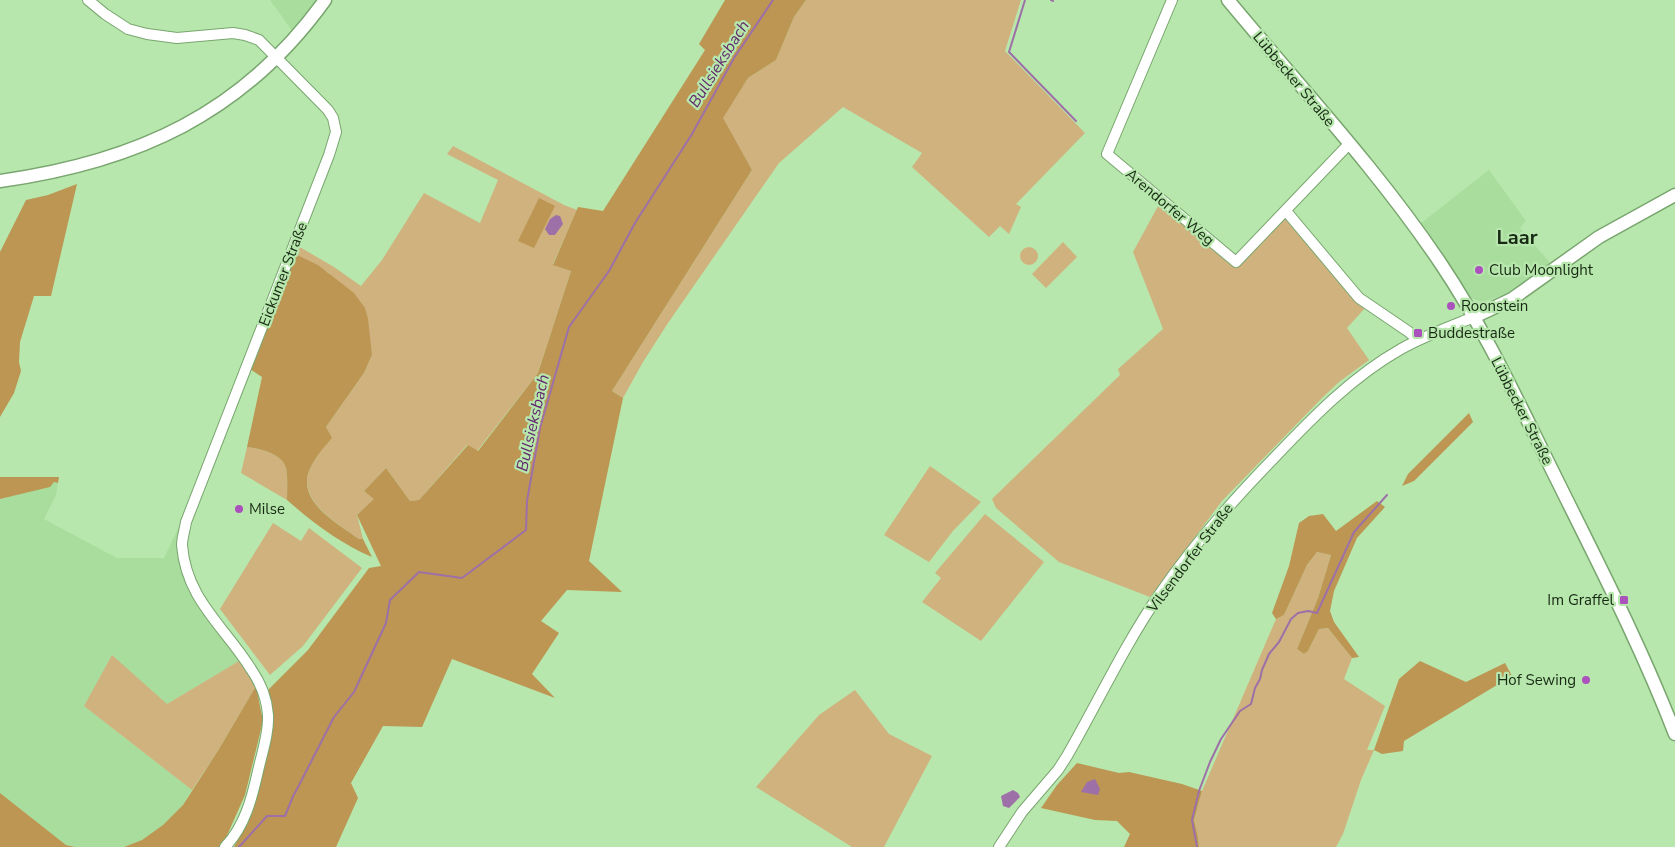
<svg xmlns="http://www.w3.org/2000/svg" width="1675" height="847" viewBox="0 0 1675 847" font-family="'Nunito Sans',sans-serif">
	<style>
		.built { fill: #a9dd9e }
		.green { fill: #d0b27f }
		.forest { fill: #bc9652 }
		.water { fill: #9d70a7 }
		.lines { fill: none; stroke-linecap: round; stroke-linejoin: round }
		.stream { stroke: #9d70a7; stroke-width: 2 }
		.minor-casing { stroke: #79a66f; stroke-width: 12 }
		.major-casing { stroke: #79a66f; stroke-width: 15 }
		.minor { stroke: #fff; stroke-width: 10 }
		.major { stroke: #fff; stroke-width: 12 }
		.poi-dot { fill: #ab51be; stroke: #b7e7ad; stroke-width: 2 }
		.labels { text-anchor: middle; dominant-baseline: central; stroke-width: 4.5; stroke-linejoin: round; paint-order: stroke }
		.street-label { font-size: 15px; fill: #172913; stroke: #b7e7ad }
		.poi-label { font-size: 15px; fill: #172913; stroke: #b7e7ad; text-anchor: start }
		.water-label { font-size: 16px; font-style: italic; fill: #61286e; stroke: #b7e7ad }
		.district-label { font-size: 20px; font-weight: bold; fill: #172913; stroke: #b7e7ad }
	</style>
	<rect width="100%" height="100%" fill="#b7e7ad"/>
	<path class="built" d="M 270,0 L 317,0 L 293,32 Z
		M 1489,170 L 1526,221 L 1520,228 L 1552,265 L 1531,281 L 1506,294 L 1482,302 L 1471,298 L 1421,223 Z
		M 54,482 L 58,483 L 56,495 L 44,519 L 117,558 L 164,558 L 181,522 L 186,581 L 194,601 L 239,661 L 167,704 L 84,706 L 192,790 L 183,805 L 163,825 L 142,840 L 124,847 L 75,847 L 66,845 L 0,793 L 0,499 L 49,487 Z"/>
	<path class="green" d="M 806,0 L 1021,0 L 1005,51 L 1085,133 L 1016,204 L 1021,207 L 1009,234 L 1000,226 L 989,237 L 912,167 L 922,153 L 843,107 L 779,163 L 668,323 L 643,362 L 623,398 L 612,391 L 752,170 L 722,118 L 748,78 L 776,60 L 794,17 Z
		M 453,146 L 564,205 L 577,210 L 553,264 L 571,271 L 538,373 L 477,451 L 467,445 L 419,500 L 410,501 L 386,468 L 364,491 L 375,499 L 357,515 L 363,539 L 359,539 C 341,526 307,507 307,481 C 307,467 323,448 331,438 L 326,427 L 364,373 L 372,355 L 329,273 L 295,254 L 298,246 L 334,267 L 361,286 L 382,260 L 424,193 L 480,223 L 498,180 L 447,154 Z
		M 1163,197 L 1236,259 L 1282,212 L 1366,307 L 1347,328 L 1369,360 L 1339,382 L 1323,397 L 1222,501 L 1150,597 L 1059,562 L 996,508 L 992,499 L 1120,375 L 1118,369 L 1163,329 L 1133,252 Z
		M 1063,242 L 1077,257 L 1046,288 L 1032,274 Z
		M1020 256a9 9 0 1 1 18 0a9 9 0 1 1-18 0Z
		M 247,447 C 259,448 283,454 286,468 C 288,478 287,490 287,500 L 241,473 Z
		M 930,466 L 981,502 L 953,531 L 929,562 L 884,535 Z
		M 985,514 L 1044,562 L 981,641 L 922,602 L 941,578 L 935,573 Z
		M 273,523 L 301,541 L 309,528 L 362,568 L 303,646 L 270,675 L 220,609 Z
		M 1317,552 L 1331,555 L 1318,598 L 1297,649 L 1304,654 L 1308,651 L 1319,629 L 1328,628 L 1352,658 L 1344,679 L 1385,706 L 1367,750 L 1374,750 L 1361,780 L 1343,834 L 1336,847 L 1199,847 L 1198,837 L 1194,820 L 1202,791 L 1276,619 L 1284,615 L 1307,565 Z
		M 112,655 L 167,704 L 239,661 L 256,686 L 219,749 L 192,790 L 84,706 Z
		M 855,690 L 889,734 L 932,756 L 884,847 L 852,847 L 756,787 L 819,715 Z"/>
	<path class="forest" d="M 725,0 L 806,0 L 794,17 L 776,60 L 748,78 L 723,118 L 752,170 L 612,391 L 623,398 L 589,561 L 622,592 L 567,590 L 541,621 L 559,633 L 532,674 L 555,698 L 452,659 L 422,727 L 383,726 L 351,783 L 358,798 L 336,847 L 234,847 L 249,818 L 269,689 L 308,650 L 369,568 L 381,566 L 357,515 L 374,499 L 364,491 L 386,468 L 410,501 L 419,500 L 468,445 L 478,451 L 538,373 L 571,271 L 553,265 L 578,207 L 603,211 L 705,50 L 699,44 Z
		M 77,184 L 51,296 L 34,296 L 20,342 L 19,362 L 21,371 L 14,393 L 0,417 L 0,252 L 26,200 L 48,195 Z
		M 539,198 L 555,206 L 534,248 L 518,241 Z
		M 295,254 L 318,265 L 354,293 L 365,308 L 368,319 L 372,355 L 364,373 L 326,427 L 332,438 C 323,448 307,467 307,481 C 306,507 341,526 359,539 L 363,539 L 372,557 C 341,544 312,522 287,500 C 287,490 288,478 286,468 C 283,454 259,448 247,447 L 262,377 L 250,369 Z
		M 1469,413 L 1473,422 L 1414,481 L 1402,486 L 1408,474 Z
		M 0,477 L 59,477 L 58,483 L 54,482 L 50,487 L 0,499 Z
		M 1377,501 L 1385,507 L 1357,538 L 1334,591 L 1330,611 L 1334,622 L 1359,657 L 1352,658 L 1328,628 L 1319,629 L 1308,651 L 1304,654 L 1297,649 L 1318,598 L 1331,555 L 1317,552 L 1307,565 L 1284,615 L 1276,619 L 1272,613 L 1289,566 L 1299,523 L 1309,516 L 1323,514 L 1336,531 Z
		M 1420,661 L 1466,682 L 1505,663 L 1512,676 L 1404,741 L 1403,751 L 1382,754 L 1374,750 L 1399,679 Z
		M 256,686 L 263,721 L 245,795 L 225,840 L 219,847 L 124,847 L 142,840 L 163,825 L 183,805 L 219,749 Z
		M 1077,763 L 1119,773 L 1129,772 L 1182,784 L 1202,791 L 1194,820 L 1198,837 L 1199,847 L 1124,847 L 1130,834 L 1117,821 L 1095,820 L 1041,808 L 1057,785 Z
		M 0,793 L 66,845 L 75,847 L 0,847 Z"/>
	<path class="water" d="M 556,215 L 560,216 L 563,224 L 555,235 L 549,235 L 545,229 L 550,219 Z
		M 1095,779 L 1100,789 L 1098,795 L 1081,792 L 1087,782 Z
		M 1013,790 L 1018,793 L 1020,797 L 1009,808 L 1003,806 L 1001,796 Z"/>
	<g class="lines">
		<path class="stream" d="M 1025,0 L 1009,52 L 1076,121
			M 1051,0 L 1053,1
			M 295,793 L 334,717 L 354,692 L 386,623 L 390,600 L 419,572 L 462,578 L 526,530 L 527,501 L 540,428 L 569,327 L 609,271 L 635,223 L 692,134 L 734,58 L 773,0
			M 239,847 L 267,816 L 285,816 L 294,794
			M 1197,847 L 1192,820 L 1199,791 L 1210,762 L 1221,739 L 1240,711 L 1251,704 L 1255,688 L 1260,679 L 1262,670 L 1269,654 L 1279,642 L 1291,619 L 1298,613 L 1308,611 L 1317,613 L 1354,532 L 1387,495"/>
		<defs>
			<path id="minor" d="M 88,0 L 105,14 L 128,29 L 147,34 L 177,38 L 233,33 L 245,35 L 259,40 L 328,110 L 333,118 L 336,132 L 329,155 L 186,522 C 185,529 182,538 182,545 C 186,599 224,626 251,669 C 260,682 267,699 268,715 C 269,733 262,753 258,771 C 252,798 245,826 225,847
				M 1172,0 L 1107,154 L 1236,262 L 1349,144
				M 1286,211 L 1359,298 L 1409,332 L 1418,340
				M 999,847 L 1022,812 L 1058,770 L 1067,756 C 1098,702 1124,646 1159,595 C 1193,545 1233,500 1275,457 C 1313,417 1353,376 1401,349 C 1424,336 1449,327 1474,317"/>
			<path id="major" d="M 1228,0 C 1300,87 1378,170 1441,264 C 1486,331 1520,406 1556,478 C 1598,563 1641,646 1675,734
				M 0,181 C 136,162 243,114 325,0
				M 1474,317 L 1512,299 L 1599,237 L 1675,195"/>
		</defs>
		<use href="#minor" class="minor-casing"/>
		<use href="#major" class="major-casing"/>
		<use href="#minor" class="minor"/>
		<use href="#major" class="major"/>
	</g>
	<g class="poi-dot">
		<circle cx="1479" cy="270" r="5"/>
		<circle cx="1451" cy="306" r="5"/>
		<rect x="1413" y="328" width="10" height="10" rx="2.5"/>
		<circle cx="239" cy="509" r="5"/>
		<rect x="1619" y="595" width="10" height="10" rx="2.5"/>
		<circle cx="1586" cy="680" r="5"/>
	</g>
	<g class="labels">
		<g class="street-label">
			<text transform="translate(1294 79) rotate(50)">Lübbecker Straße</text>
			<text transform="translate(1170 207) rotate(40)">Arendorfer Weg</text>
			<text transform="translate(283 274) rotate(-69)">Eickumer Straße</text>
			<text transform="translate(1522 411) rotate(63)">Lübbecker Straße</text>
			<text transform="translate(1190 558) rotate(-53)">Vilsendorfer Straße</text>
		</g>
		<g class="poi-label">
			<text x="1489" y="270">Club Moonlight</text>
			<text x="1461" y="306">Roonstein</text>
			<text x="1428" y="333">Buddestraße</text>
			<text x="249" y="509">Milse</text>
			<text x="1614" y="600" text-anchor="end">Im Graffel</text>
			<text x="1576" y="680" text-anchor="end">Hof Sewing</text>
		</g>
		<g class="water-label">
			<text transform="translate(719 64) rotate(-58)">Bullsieksbach</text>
			<text transform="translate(533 423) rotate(-77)">Bullsieksbach</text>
		</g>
		<g class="district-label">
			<text x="1517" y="237">Laar</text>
		</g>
	</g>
</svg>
